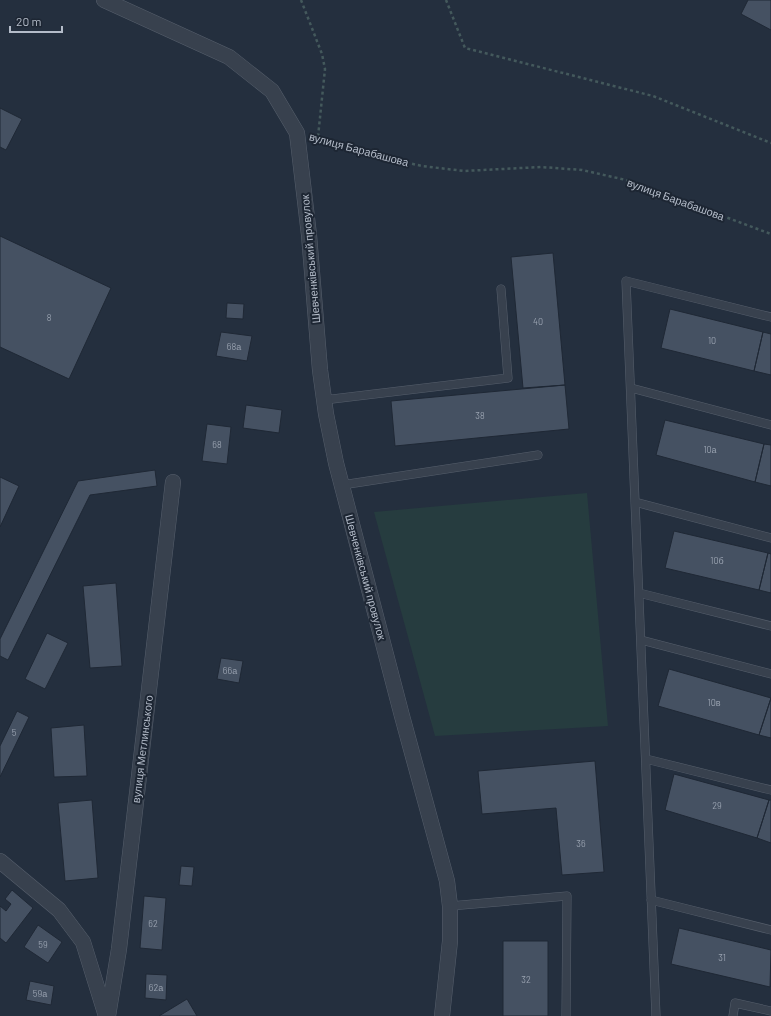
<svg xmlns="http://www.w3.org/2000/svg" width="771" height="1016" viewBox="0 0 771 1016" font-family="Barlow,sans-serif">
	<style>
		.green { fill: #263c3f }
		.building { fill: #455162; stroke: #1f2835 }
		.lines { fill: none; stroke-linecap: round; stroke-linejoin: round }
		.service-casing { stroke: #565f6c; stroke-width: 9 }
		.minor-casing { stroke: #565f6c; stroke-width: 16 }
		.path { stroke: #44595c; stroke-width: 2.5; stroke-dasharray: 3 3; stroke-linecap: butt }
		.service { stroke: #38414e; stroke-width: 8 }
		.minor { stroke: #38414e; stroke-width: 15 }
		.labels { text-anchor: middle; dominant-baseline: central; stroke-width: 4; stroke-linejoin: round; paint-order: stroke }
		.number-label { font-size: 9px; fill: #98a1af }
		.street-label { font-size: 11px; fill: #b4bcc9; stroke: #1d2633 }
	</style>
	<rect width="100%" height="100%" fill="#242f3e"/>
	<path class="green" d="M 587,493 L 608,726 L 435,736 L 374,512 Z"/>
	<path class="building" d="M 748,0 L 771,0 L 771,30 L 741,14 Z
		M 0,108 L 22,119 L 6,150 L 0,147 Z
		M 0,236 L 111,288 L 69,379 L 0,347 Z
		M 553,253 L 565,385 L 523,388 L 511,257 Z
		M 227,303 L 244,304 L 243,319 L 226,318 Z
		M 670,309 L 763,332 L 754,371 L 661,348 Z
		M 221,332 L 252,336 L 247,361 L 216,356 Z
		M 763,332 L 771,334 L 771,375 L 754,371 Z
		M 565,385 L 569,429 L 395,446 L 391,401 Z
		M 246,405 L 282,410 L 279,433 L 243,428 Z
		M 665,420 L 764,444 L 755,482 L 656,455 Z
		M 207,424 L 231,427 L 227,464 L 202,461 Z
		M 764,444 L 771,445 L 771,486 L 755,482 Z
		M 155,470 L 157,486 L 90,495 L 8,660 L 0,656 L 0,639 L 78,481 Z
		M 0,477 L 19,486 L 0,527 Z
		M 674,531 L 768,553 L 759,590 L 665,568 Z
		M 768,553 L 771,554 L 771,593 L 759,590 Z
		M 116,583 L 122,666 L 90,668 L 83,586 Z
		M 47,633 L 68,643 L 45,689 L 25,679 Z
		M 221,658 L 243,661 L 239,683 L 217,679 Z
		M 669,669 L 771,698 L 759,735 L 658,706 Z
		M 771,698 L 771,738 L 759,735 Z
		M 17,711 L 29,717 L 0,777 L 0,746 Z
		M 84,725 L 87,776 L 54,777 L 51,728 Z
		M 595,761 L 604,872 L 562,875 L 556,808 L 482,814 L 478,771 Z
		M 674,774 L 769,800 L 757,838 L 665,810 Z
		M 92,800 L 98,878 L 65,881 L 58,803 Z
		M 769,800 L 771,800 L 771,843 L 757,838 Z
		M 181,866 L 194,867 L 192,886 L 179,885 Z
		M 12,890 L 33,908 L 6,943 L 0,938 L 0,906 L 6,911 L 11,904 L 5,899 Z
		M 144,896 L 166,898 L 162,950 L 140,948 Z
		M 38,925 L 62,942 L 48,963 L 24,947 Z
		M 679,928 L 771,950 L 770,987 L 671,964 Z
		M 503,941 L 548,941 L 548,1016 L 503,1016 Z
		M 146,974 L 167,975 L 166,1000 L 145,998 Z
		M 30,981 L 54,986 L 51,1005 L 26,1000 Z
		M 187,999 L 197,1016 L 159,1016 Z"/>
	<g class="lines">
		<defs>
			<path id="service" d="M 631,388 L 771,425
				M 324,400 L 508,378 L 501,289
				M 342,485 L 538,455
				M 635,502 L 771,538
				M 639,593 L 771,626
				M 641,640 L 771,674
				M 646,759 L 771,790
				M 651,900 L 771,930
				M 450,906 L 567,896 L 566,1016
				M 656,1016 L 626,281 L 771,317
				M 733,1016 L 735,1003 L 771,1011"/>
			<path id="minor" d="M 104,0 L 229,57 L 272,91 L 297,133 L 309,235 L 320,370 L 326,414 L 336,463 L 402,716 L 447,881 L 450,906 L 450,941 L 442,1016
				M 0,861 L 59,910 L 83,942 L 106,1016
				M 108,1016 L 119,949 L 173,482"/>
		</defs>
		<use href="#service" class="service-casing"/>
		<use href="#minor" class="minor-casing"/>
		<path class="path" d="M 301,0 L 322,54 L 325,69 L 318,137
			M 446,0 L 465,48 L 653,96 L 771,143
			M 314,136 L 373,155 L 422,166 L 464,171 L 541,167 L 582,170 L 626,180 L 771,234"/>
		<use href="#service" class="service"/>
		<use href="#minor" class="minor"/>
	</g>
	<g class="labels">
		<g class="number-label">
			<text x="49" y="317">8</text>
			<text x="538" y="321">40</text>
			<text x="712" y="340">10</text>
			<text x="234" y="346">68а</text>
			<text x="480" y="415">38</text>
			<text x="217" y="444">68</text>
			<text x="710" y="449">10а</text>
			<text x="717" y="560">10б</text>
			<text x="230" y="670">66а</text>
			<text x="714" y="702">10в</text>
			<text x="14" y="732">5</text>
			<text x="717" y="805">29</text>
			<text x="581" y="843">36</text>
			<text x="153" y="923">62</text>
			<text x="43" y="944">59</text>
			<text x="722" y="957">31</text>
			<text x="526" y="979">32</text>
			<text x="156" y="987">62а</text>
			<text x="40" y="993">59а</text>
		</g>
		<g class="street-label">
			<text transform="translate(359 149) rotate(15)">вулиця Барабашова</text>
			<text transform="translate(676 199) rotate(20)">вулиця Барабашова</text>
			<text transform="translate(310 259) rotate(-95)">Шевченківський провулок</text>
			<text transform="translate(366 577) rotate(75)">Шевченківський провулок</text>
			<text transform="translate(142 749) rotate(-83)">вулиця Метлинського</text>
		</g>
	</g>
	<path d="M10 26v6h52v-6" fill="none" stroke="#b4bcc9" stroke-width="2"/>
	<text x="16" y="26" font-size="12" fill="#b4bcc9" stroke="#1d2633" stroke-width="3" paint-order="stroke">20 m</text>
</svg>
